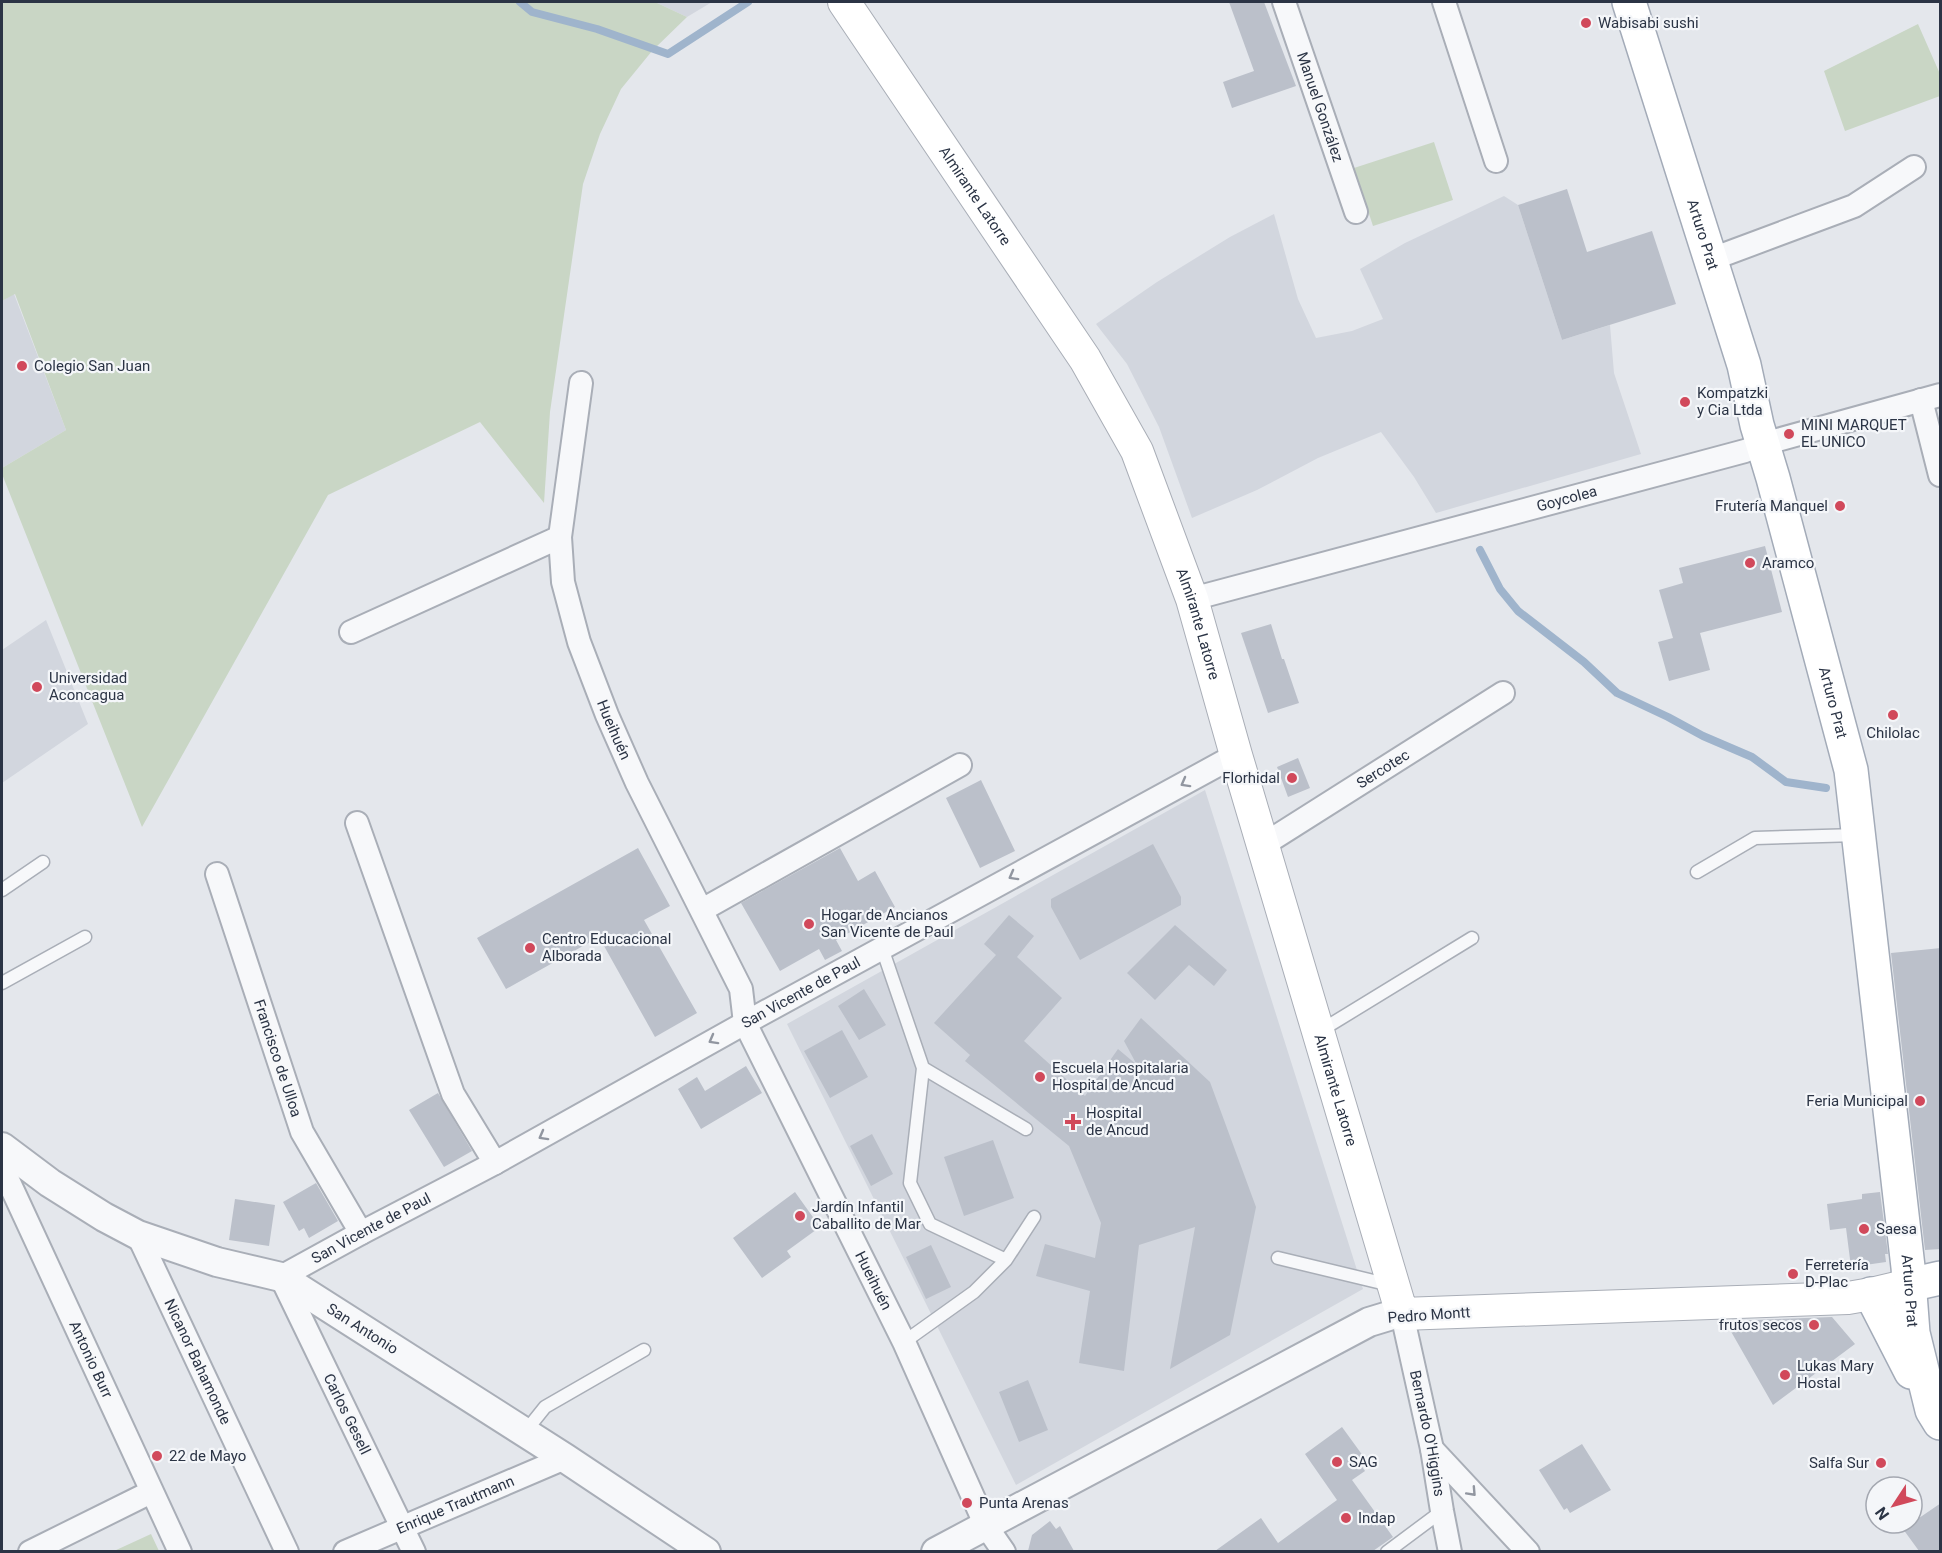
<svg xmlns="http://www.w3.org/2000/svg" width="1942" height="1553" viewBox="0 0 1942 1553" font-family="Roboto,sans-serif">
	<style>
		.built { fill: #d2d6de }
		.green { fill: #c9d6c5 }
		.lines { fill: none; stroke-linecap: round; stroke-linejoin: round }
		.stream { stroke: #9fb4cc; stroke-width: 8 }
		.building { fill: #bbc0ca }
		.service-casing { stroke: #a9aeb7; stroke-width: 15 }
		.minor-casing { stroke: #a9aeb7; stroke-width: 26 }
		.tertiary-casing { stroke: #a9aeb7; stroke-width: 32 }
		.secondary-casing { stroke: #a9aeb7; stroke-width: 34 }
		.primary-casing { stroke: #a3abb8; stroke-width: 36 }
		.service { stroke: #f7f8fa; stroke-width: 12 }
		.minor { stroke: #f7f8fa; stroke-width: 22 }
		.tertiary { stroke: #f7f8fa; stroke-width: 28 }
		.secondary { stroke: #fff; stroke-width: 32 }
		.primary { stroke: #fff; stroke-width: 33 }
		.oneway { stroke: #9196a0 }
		.poi-dot { fill: #d1495b; stroke: #f4f6f9; stroke-width: 2 }
		.labels { text-anchor: middle; dominant-baseline: central; stroke-width: 4.5; stroke-linejoin: round; paint-order: stroke }
		.poi-label { font-size: 15px; fill: #2b3445; stroke: #f4f6f9; text-anchor: start }
		.street-label { font-size: 15px; fill: #2b3445; stroke: #f4f6f9 }
	</style>
	<rect width="100%" height="100%" fill="#e4e7ec"/>
	<path class="built" d="M 655,2 L 712,2 L 687,17 Z
		M 1504,196 L 1518,205 L 1562,340 L 1610,325 L 1614,373 L 1641,454 L 1436,513 L 1414,477 L 1381,432 L 1318,458 L 1257,490 L 1192,518 L 1159,427 L 1127,364 L 1096,324 L 1157,282 L 1230,237 L 1274,214 L 1298,299 L 1316,338 L 1352,331 L 1383,319 L 1360,269 L 1405,243 Z
		M 14,294 L 66,430 L 2,468 L 2,301 Z
		M 46,620 L 88,724 L 2,783 L 2,650 Z
		M 1205,790 L 1363,1289 L 1016,1485 L 787,1024 Z"/>
	<path class="green" d="M 2,2 L 655,2 L 687,17 L 652,51 L 621,89 L 600,134 L 583,184 L 550,412 L 544,503 L 480,422 L 328,495 L 142,827 L 2,474 L 2,468 L 66,430 L 15,294 L 2,301 Z
		M 1918,24 L 1940,74 L 1940,96 L 1845,131 L 1824,71 Z
		M 1434,142 L 1453,200 L 1373,226 L 1354,168 Z
		M 151,1534 L 159,1551 L 114,1551 Z"/>
	<g class="lines">
		<path class="stream" d="M 520,2 L 532,12 L 597,29 L 668,54 L 748,2
			M 1480,550 L 1500,589 L 1518,611 L 1584,662 L 1617,693 L 1668,717 L 1703,736 L 1752,757 L 1786,782 L 1826,788"/>
	</g>
	<path class="building" d="M 1229,2 L 1264,2 L 1296,86 L 1232,108 L 1223,82 L 1254,71 Z
		M 1567,189 L 1587,252 L 1652,231 L 1676,304 L 1562,340 L 1518,205 Z
		M 1765,546 L 1782,612 L 1700,633 L 1710,670 L 1669,681 L 1658,642 L 1673,638 L 1659,590 L 1683,583 L 1679,568 Z
		M 1271,624 L 1282,659 L 1284,659 L 1299,703 L 1268,713 L 1241,633 Z
		M 1298,758 L 1310,788 L 1288,797 L 1277,767 Z
		M 981,780 L 1015,851 L 980,868 L 946,798 Z
		M 1153,844 L 1181,897 L 1181,905 L 1080,960 L 1051,907 L 1051,899 Z
		M 638,848 L 670,906 L 644,920 L 697,1013 L 655,1037 L 599,937 L 506,989 L 477,938 Z
		M 840,848 L 858,881 L 875,871 L 895,907 L 836,940 L 842,951 L 825,960 L 819,949 L 780,971 L 741,903 Z
		M 1009,915 L 1034,936 L 1017,957 L 1062,998 L 1024,1041 L 1085,1096 L 1118,1049 L 1137,1065 L 1124,1041 L 1141,1018 L 1210,1082 L 1256,1207 L 1230,1335 L 1170,1369 L 1195,1227 L 1139,1245 L 1124,1371 L 1079,1363 L 1090,1291 L 1036,1276 L 1045,1244 L 1095,1258 L 1101,1223 L 1069,1146 L 965,1061 L 970,1055 L 934,1023 L 996,955 L 984,944 Z
		M 1175,925 L 1227,970 L 1214,986 L 1189,965 L 1155,1000 L 1127,973 Z
		M 1941,948 L 1941,1249 L 1925,1250 L 1891,953 Z
		M 864,989 L 886,1025 L 859,1040 L 838,1006 Z
		M 842,1030 L 868,1077 L 830,1098 L 804,1051 Z
		M 746,1066 L 762,1093 L 701,1129 L 678,1089 L 697,1077 L 705,1091 Z
		M 438,1093 L 472,1151 L 444,1167 L 409,1110 Z
		M 872,1134 L 893,1174 L 871,1186 L 850,1146 Z
		M 993,1140 L 1014,1198 L 964,1216 L 944,1157 Z
		M 316,1183 L 338,1221 L 309,1238 L 304,1228 L 299,1231 L 283,1202 Z
		M 795,1192 L 820,1227 L 787,1251 L 791,1257 L 762,1278 L 733,1238 Z
		M 1880,1192 L 1888,1254 L 1885,1254 L 1886,1262 L 1851,1267 L 1846,1228 L 1830,1230 L 1827,1204 L 1862,1199 L 1862,1194 Z
		M 235,1199 L 275,1205 L 269,1246 L 229,1240 Z
		M 931,1245 L 951,1287 L 926,1299 L 906,1257 Z
		M 1832,1317 L 1855,1344 L 1773,1405 L 1725,1321 Z
		M 1028,1380 L 1048,1430 L 1019,1442 L 999,1392 Z
		M 1342,1427 L 1366,1460 L 1360,1464 L 1365,1471 L 1352,1480 L 1393,1537 L 1373,1551 L 1215,1551 L 1261,1518 L 1278,1543 L 1337,1500 L 1305,1454 Z
		M 1582,1444 L 1611,1490 L 1570,1513 L 1567,1508 L 1564,1510 L 1539,1470 Z
		M 1941,1503 L 1941,1551 L 1919,1551 L 1903,1529 Z
		M 1050,1521 L 1056,1529 L 1060,1526 L 1074,1551 L 1028,1551 L 1032,1535 Z"/>
	<g class="lines">
		<defs>
			<path id="service" d="M 1697,872 L 1755,838 L 1858,835
				M 2,890 L 43,862
				M 882,948 L 923,1068 L 1026,1129
				M 2,983 L 85,937
				M 1320,1031 L 1472,938
				M 923,1068 L 910,1183 L 930,1224 L 1006,1260
				M 1278,1258 L 1390,1285
				M 904,1342 L 974,1292 L 1006,1260 L 1034,1217
				M 525,1432 L 545,1407 L 644,1350
				M 1387,1552 L 1442,1511"/>
			<g id="minor">
				<path id="s1" d="M 1284,2 L 1356,212"/>
				<path d="M 1444,2 L 1496,161"/>
				<path d="M 1712,259 L 1854,206 L 1914,167"/>
				<path id="s2" d="M 581,383 L 560,537 L 563,582 L 579,642 L 607,715 L 637,783 L 741,989 L 745,1023 L 904,1342 L 986,1526 L 1004,1552"/>
				<path d="M 1921,400 L 1940,475"/>
				<path id="s3" d="M 1192,599 L 1745,451 L 1763,444 L 1940,395"/>
				<path d="M 351,632 L 560,537"/>
				<path d="M 357,823 L 453,1094 L 495,1163"/>
				<path id="s4" d="M 1263,845 L 1503,693"/>
				<path id="s5" d="M 217,874 L 302,1132 L 361,1233"/>
				<path d="M 702,910 L 960,765"/>
				<path id="s6" d="M 2,1167 L 180,1552"/>
				<path id="s7" d="M 138,1235 L 287,1552"/>
				<path id="s8" d="M 1402,1314 L 1432,1449 L 1442,1511 L 1450,1552"/>
				<path d="M 1432,1449 L 1528,1552"/>
				<path d="M 30,1552 L 151,1492"/>
				<path id="s9" d="M 345,1552 L 565,1458"/>
				<path id="s10" d="M 414,1552 L 281,1277 L 361,1233 L 495,1163 L 745,1023 L 1236,755"/>
			</g>
			<g id="tertiary">
				<path id="s11" d="M 2,1147 L 50,1183 L 104,1217 L 138,1235 L 217,1262 L 281,1277 L 565,1458 L 706,1552"/>
				<path d="M 936,1552 L 1369,1322 L 1392,1315 L 1402,1314"/>
			</g>
			<g id="secondary">
				<path id="s12" d="M 844,2 L 1085,359 L 1137,451 L 1192,599 L 1236,755 L 1402,1314 L 1848,1298 L 1871,1294 L 1909,1285"/>
			</g>
			<g id="primary">
				<path id="s13" d="M 1629,2 L 1744,365 L 1757,425 L 1773,478 L 1851,770 L 1908,1267 L 1913,1333 L 1932,1410 L 1940,1423"/>
				<path d="M 1909,1285 L 1940,1278"/>
				<path d="M 1871,1294 L 1911,1372"/>
			</g>
		</defs>
		<use href="#service" class="service-casing"/>
		<use href="#minor" class="minor-casing"/>
		<use href="#tertiary" class="tertiary-casing"/>
		<use href="#secondary" class="secondary-casing"/>
		<use href="#primary" class="primary-casing"/>
		<use href="#service" class="service"/>
		<use href="#minor" class="minor"/>
		<use href="#tertiary" class="tertiary"/>
		<use href="#secondary" class="secondary"/>
		<use href="#primary" class="primary"/>
	</g>
	<defs><path id="oneway-chevron" d="M-2-3.5L2.5 0L-2 3.5" fill="none" stroke-width="1.6" stroke-linecap="round" stroke-linejoin="round" transform="scale(1.5)"/></defs>
	<g class="oneway">
		<use href="#oneway-chevron" transform="translate(1185 783) rotate(151)"/>
		<use href="#oneway-chevron" transform="translate(1013 876) rotate(151)"/>
		<use href="#oneway-chevron" transform="translate(713 1040) rotate(151)"/>
		<use href="#oneway-chevron" transform="translate(543 1136) rotate(151)"/>
		<use href="#oneway-chevron" transform="translate(1472 1492) rotate(47)"/>
	</g>
	<g class="poi-dot">
		<circle cx="1586" cy="23" r="6"/>
		<circle cx="22" cy="366" r="6"/>
		<circle cx="1685" cy="402" r="6"/>
		<circle cx="1789" cy="434" r="6"/>
		<circle cx="1840" cy="506" r="6"/>
		<circle cx="1750" cy="563" r="6"/>
		<circle cx="37" cy="687" r="6"/>
		<circle cx="1893" cy="715" r="6"/>
		<circle cx="1292" cy="778" r="6"/>
		<circle cx="809" cy="924" r="6"/>
		<circle cx="530" cy="948" r="6"/>
		<circle cx="1040" cy="1077" r="6"/>
		<circle cx="1920" cy="1101" r="6"/>
		<path d="M1070 1113h6v6h6v6h-6v6h-6v-6h-6v-6h6z"/>
		<circle cx="800" cy="1216" r="6"/>
		<circle cx="1864" cy="1229" r="6"/>
		<circle cx="1793" cy="1274" r="6"/>
		<circle cx="1814" cy="1325" r="6"/>
		<circle cx="1785" cy="1375" r="6"/>
		<circle cx="157" cy="1456" r="6"/>
		<circle cx="1337" cy="1462" r="6"/>
		<circle cx="1881" cy="1463" r="6"/>
		<circle cx="967" cy="1503" r="6"/>
		<circle cx="1346" cy="1518" r="6"/>
	</g>
	<g class="labels">
		<g class="poi-label">
			<text x="1598" y="23">Wabisabi sushi</text>
			<text x="34" y="366">Colegio San Juan</text>
			<text x="1697" y="393">Kompatzki<tspan x="1697" dy="17">y Cia Ltda</tspan></text>
			<text x="1801" y="425">MINI MARQUET<tspan x="1801" dy="17">EL UNICO</tspan></text>
			<text x="1828" y="506" text-anchor="end">Frutería Manquel</text>
			<text x="1762" y="563">Aramco</text>
			<text x="49" y="678">Universidad<tspan x="49" dy="17">Aconcagua</tspan></text>
			<text x="1893" y="733" text-anchor="middle">Chilolac</text>
			<text x="1280" y="778" text-anchor="end">Florhidal</text>
			<text x="821" y="915">Hogar de Ancianos<tspan x="821" dy="17">San Vicente de Paul</tspan></text>
			<text x="542" y="939">Centro Educacional<tspan x="542" dy="17">Alborada</tspan></text>
			<text x="1052" y="1068">Escuela Hospitalaria<tspan x="1052" dy="17">Hospital de Ancud</tspan></text>
			<text x="1908" y="1101" text-anchor="end">Feria Municipal</text>
			<text x="1086" y="1113">Hospital<tspan x="1086" dy="17">de Ancud</tspan></text>
			<text x="812" y="1207">Jardín Infantil<tspan x="812" dy="17">Caballito de Mar</tspan></text>
			<text x="1876" y="1229">Saesa</text>
			<text x="1805" y="1265">Ferretería<tspan x="1805" dy="17">D-Plac</tspan></text>
			<text x="1802" y="1325" text-anchor="end">frutos secos</text>
			<text x="1797" y="1366">Lukas Mary<tspan x="1797" dy="17">Hostal</tspan></text>
			<text x="169" y="1456">22 de Mayo</text>
			<text x="1349" y="1462">SAG</text>
			<text x="1869" y="1463" text-anchor="end">Salfa Sur</text>
			<text x="979" y="1503">Punta Arenas</text>
			<text x="1358" y="1518">Indap</text>
		</g>
		<g class="street-label">
			<text stroke="none"><textPath href="#s1" startOffset="111">Manuel González</textPath></text>
			<text stroke="none"><textPath href="#s12" startOffset="234">Almirante Latorre</textPath></text>
			<text stroke="none"><textPath href="#s13" startOffset="244">Arturo Prat</textPath></text>
			<text stroke="none"><textPath href="#s3" startOffset="388">Goycolea</textPath></text>
			<text stroke="none"><textPath href="#s12" startOffset="720">Almirante Latorre</textPath></text>
			<text stroke="none"><textPath href="#s13" startOffset="730">Arturo Prat</textPath></text>
			<text stroke="none"><textPath href="#s2" startOffset="357">Hueihuén</textPath></text>
			<text stroke="none"><textPath href="#s4" startOffset="142">Sercotec</textPath></text>
			<text stroke="none"><textPath href="#s10" startOffset="898">San Vicente de Paul</textPath></text>
			<text stroke="none"><textPath href="#s5" startOffset="194">Francisco de Ulloa</textPath></text>
			<text stroke="none"><textPath href="#s12" startOffset="1206">Almirante Latorre</textPath></text>
			<text stroke="none"><textPath href="#s10" startOffset="408">San Vicente de Paul</textPath></text>
			<text stroke="none"><textPath href="#s2" startOffset="968">Hueihuén</textPath></text>
			<text stroke="none"><textPath href="#s13" startOffset="1324">Arturo Prat</textPath></text>
			<text transform="translate(1429 1315) rotate(-4)">Pedro Montt</text>
			<text stroke="none"><textPath href="#s11" startOffset="408">San Antonio</textPath></text>
			<text stroke="none"><textPath href="#s6" startOffset="212">Antonio Burr</textPath></text>
			<text stroke="none"><textPath href="#s7" startOffset="140">Nicanor Bahamonde</textPath></text>
			<text transform="translate(347 1414) rotate(64)">Carlos Gesell</text>
			<text stroke="none"><textPath href="#s8" startOffset="122">Bernardo O'Higgins</textPath></text>
			<text stroke="none"><textPath href="#s9" startOffset="120">Enrique Trautmann</textPath></text>
		</g>
	</g>
	<rect width="1942" height="1553" fill="none" stroke="#2b3445" stroke-width="6"/>
	<g transform="translate(1894 1505) rotate(234)"><circle r="28" fill="#f4f6f9" stroke="#a4a8b1" stroke-width="1.5"/>
	<path d="M0-4.5L10 22L0 15L-10 22Z" fill="#d1495b"/>
	<text y="-9" font-size="16" font-weight="bold" text-anchor="middle" fill="#2b3445">N</text>
	</g>
</svg>
